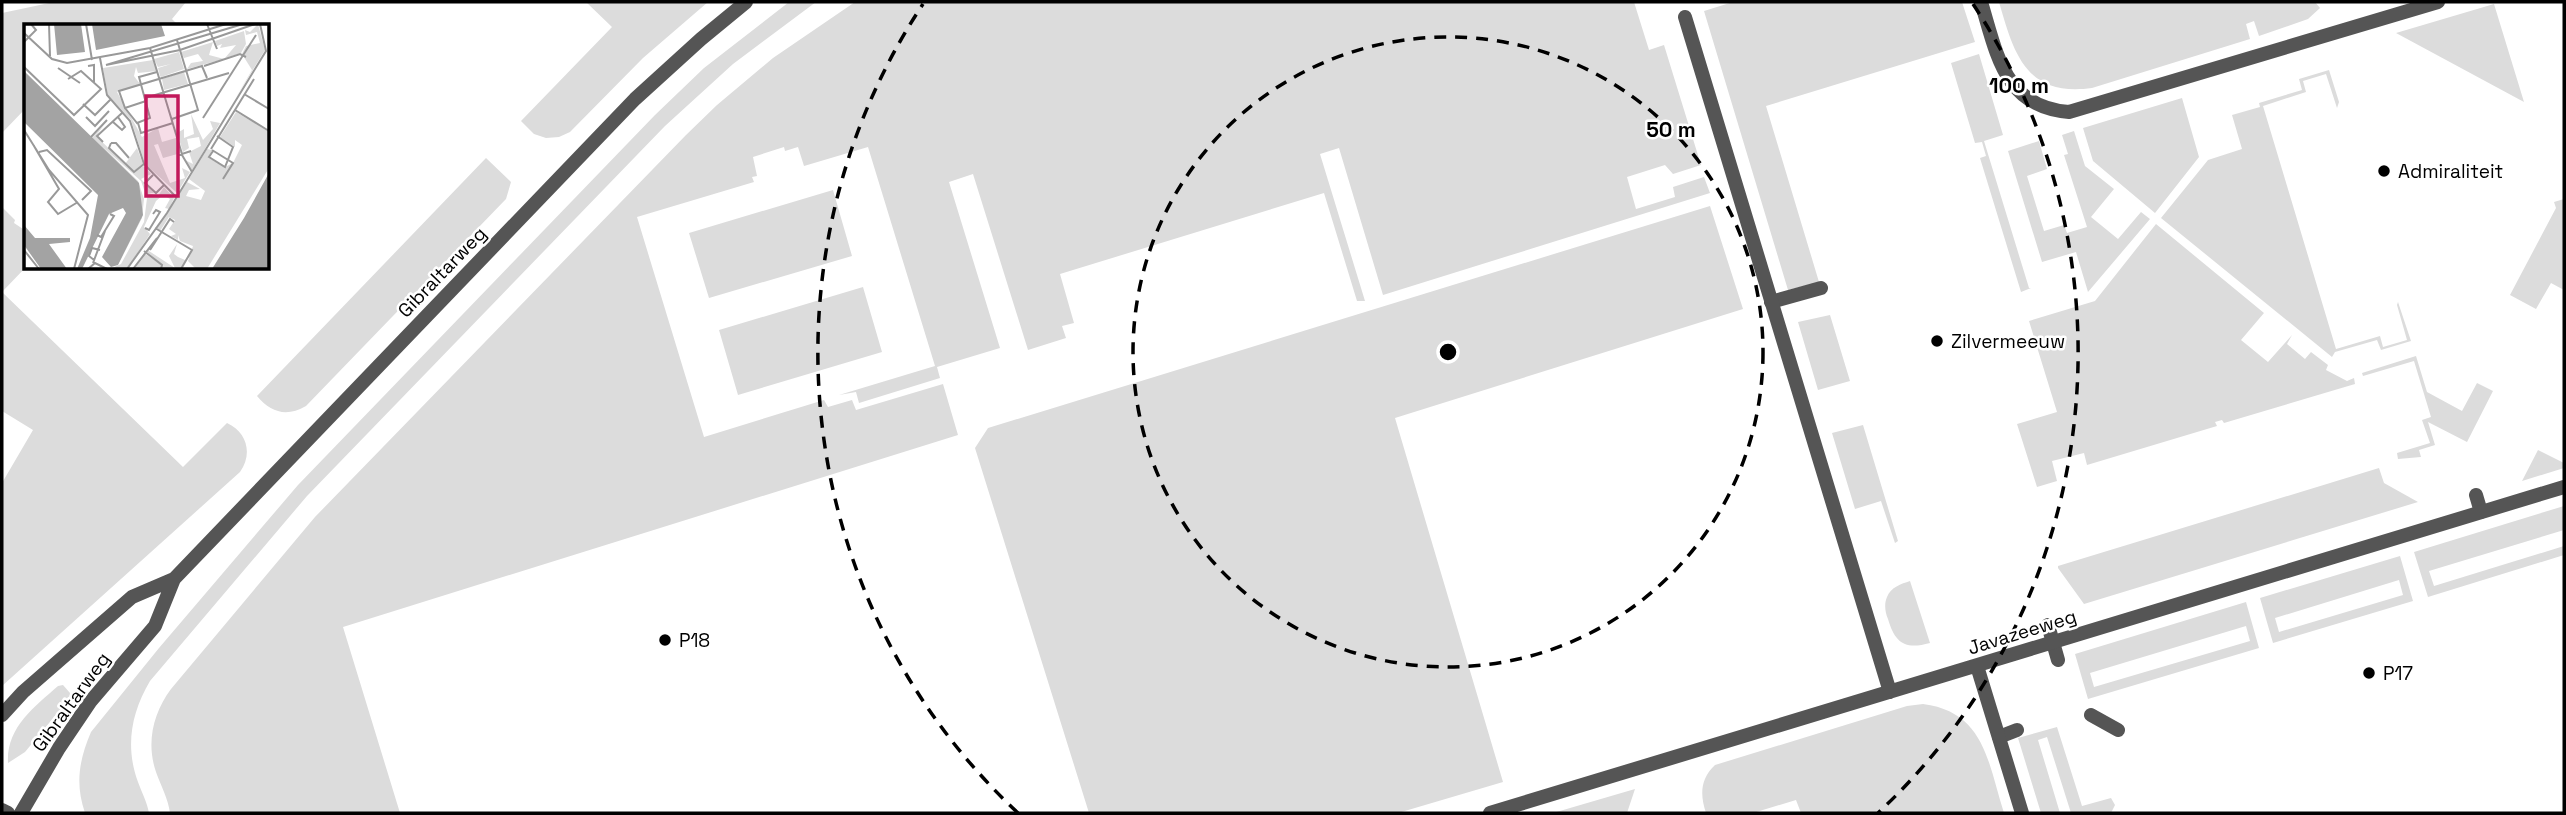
<svg xmlns="http://www.w3.org/2000/svg" width="2566" height="815" viewBox="0 0 2566 815" font-family="'Space Grotesk',sans-serif">
	<style>
		.green { fill: #dcdcdc; fill-rule: evenodd }
		.lines { fill: none; stroke-linecap: round; stroke-linejoin: round }
		.pedestrian { stroke: #555; stroke-width: 14 }
		.minor { stroke: #555; stroke-width: 14 }
		.ring { fill: none; stroke: #000; stroke-width: 3.5; stroke-dasharray: 12 9 }
		.poi-dot { fill: #000; stroke: #fff; stroke-width: 2.5 }
		.labels { text-anchor: middle; dominant-baseline: central; stroke-width: 5; stroke-linejoin: round; paint-order: stroke }
		.poi-label { font-size: 19px; fill: #000; stroke: #fff; text-anchor: start }
		.street-label { font-size: 19px; fill: #000; stroke: #fff }
		.inset-road { fill: none; stroke: #999; stroke-width: 2 }
		.view { fill: #c2185b; fill-opacity: 0.15; stroke: #c2185b; stroke-width: 3.5 }
		.inset-edge { fill: none; stroke: #000; stroke-width: 3.5 }
		.centre { fill: #000; stroke: #fff; stroke-width: 3.5 }
		.ring-label { font-size: 21px; text-anchor: middle; font-weight: bold; fill: #000; stroke: #fff; stroke-width: 5; stroke-linejoin: round; paint-order: stroke }
	</style>
	<rect width="100%" height="100%" fill="#fff"/>
	<path class="green" d="M 54,2 L 186,2 L 172,19 L 179,26 L 26,26 L 26,108 L 2,133 L 2,13 Z
		M 586,2 L 708,2 L 643,58 L 570,132 L 559,137 L 546,138 L 534,134 L 521,121 L 612,27 Z
		M 789,2 L 816,2 L 733,64 L 665,126 L 307,496 L 150,681 C 131,713 125,747 138,782 C 142,793 147,802 149,813 L 85,813 C 75,784 79,760 91,732 L 159,648 L 298,485 L 655,115 L 704,68 Z
		M 855,2 L 1634,2 L 1649,50 L 1664,45 L 1701,165 L 1673,174 L 1665,165 L 1627,177 L 1636,209 L 1675,197 L 1673,187 L 1704,177 L 1710,193 L 1383,295 L 1339,148 L 1320,154 L 1365,301 L 1357,301 L 1324,193 L 1060,274 L 1074,323 L 1062,326 L 1066,338 L 1028,350 L 973,174 L 949,182 L 1000,348 L 937,367 L 940,378 L 859,403 L 856,392 L 839,395 L 935,366 L 868,147 L 804,166 L 798,147 L 785,151 L 784,147 L 753,157 L 757,176 L 752,177 L 754,182 L 637,217 L 704,437 L 824,400 L 828,407 L 852,400 L 856,410 L 943,384 L 958,435 L 343,627 L 400,813 L 170,813 C 168,798 161,786 156,772 C 146,743 153,713 171,689 L 315,517 L 686,135 L 717,105 L 773,58 Z
		M 1733,2 L 1962,2 L 1975,42 L 1766,106 L 1819,282 L 1788,290 L 1704,11 Z
		M 1999,2 L 2315,2 L 2320,8 L 2308,19 L 2259,36 L 2254,21 L 2246,24 L 2250,39 L 2092,88 C 2026,97 2014,54 1999,2 Z
		M 2494,4 L 2524,102 L 2396,33 Z
		M 1979,54 L 2003,135 L 1984,141 L 2029,288 L 2031,288 L 2021,292 L 1980,158 L 1986,156 L 1982,142 L 1975,143 L 1951,63 Z
		M 2329,70 L 2339,102 L 2337,108 L 2326,74 L 2303,81 L 2306,92 L 2263,106 L 2336,349 L 2380,336 L 2383,347 L 2407,340 L 2397,305 L 2398,302 L 2411,341 L 2381,350 L 2377,340 L 2335,352 L 2332,357 L 2161,218 L 2208,160 L 2242,149 L 2232,115 L 2260,107 L 2259,103 L 2302,90 L 2299,79 Z
		M 2182,98 L 2199,157 L 2155,213 L 2093,161 L 2083,128 Z
		M 2074,131 L 2085,166 L 2114,189 L 2091,217 L 2118,239 L 2141,212 L 2150,219 L 2088,292 L 2076,252 L 2042,262 L 2008,151 L 2039,141 L 2047,169 L 2027,176 L 2044,231 L 2064,225 L 2067,233 L 2087,227 L 2064,155 L 2068,154 L 2062,135 Z
		M 486,158 L 511,182 L 506,199 L 306,406 C 287,417 271,413 257,396 Z
		M 833,190 L 852,256 L 709,298 L 689,233 Z
		M 2564,199 L 2564,290 L 2551,283 L 2536,309 L 2510,295 L 2556,208 L 2554,202 Z
		M 1710,206 L 1743,309 L 1395,418 L 1503,782 L 1398,813 L 1089,813 L 975,448 L 988,428 Z
		M 2,207 L 15,220 L 14,223 L 26,231 L 26,267 L 2,292 L 183,467 L 227,423 C 247,432 253,454 240,472 L 2,686 L 2,483 L 33,430 L 2,411 Z
		M 2156,224 L 2264,313 L 2241,340 L 2268,362 L 2292,335 L 2287,344 L 2305,359 L 2311,352 L 2328,365 L 2326,370 L 2347,381 L 2354,378 L 2355,384 L 2224,423 L 2222,420 L 2215,422 L 2217,426 L 2087,465 L 2084,453 L 2052,461 L 2057,481 L 2037,487 L 2017,424 L 2057,412 L 2029,321 L 2095,301 Z
		M 863,287 L 882,352 L 738,395 L 719,330 Z
		M 1830,315 L 1850,381 L 1818,390 L 1798,322 Z
		M 2416,356 L 2427,392 L 2462,411 L 2477,383 L 2493,391 L 2467,442 L 2428,422 L 2435,445 L 2419,450 L 2421,457 L 2398,459 L 2397,453 L 2430,443 L 2422,420 L 2431,417 L 2414,361 L 2363,376 L 2362,373 Z
		M 1863,425 L 1898,541 L 1895,543 L 1881,501 L 1855,509 L 1832,433 Z
		M 2538,450 L 2564,463 L 2564,468 L 2522,481 Z
		M 2379,468 L 2384,483 L 2418,502 L 2084,604 L 2058,568 L 2058,566 Z
		M 2564,506 L 2564,530 L 2429,571 L 2434,586 L 2564,546 L 2564,555 L 2428,597 L 2414,552 Z
		M 2400,556 L 2413,601 L 2273,643 L 2260,598 ZM 2399,580 L 2403,595 L 2279,632 L 2275,618 Z
		M 1910,581 L 1930,643 C 1905,650 1895,643 1888,619 C 1885,612 1884,604 1887,597 C 1891,587 1901,584 1910,581 Z
		M 2246,602 L 2259,648 L 2088,699 L 2075,654 ZM 2246,626 L 2250,641 L 2094,687 L 2090,673 Z
		M 63,685 L 70,693 L 69,699 L 25,752 L 8,763 C 6,728 34,707 58,686 Z
		M 1923,704 C 1985,712 1988,763 2004,813 L 1801,813 L 1796,800 L 1753,813 L 1706,813 C 1700,795 1700,779 1715,765 L 1907,706 Z
		M 2057,727 L 2082,806 L 2111,798 L 2115,805 L 2111,813 L 2071,813 L 2047,737 L 2038,740 L 2060,813 L 2041,813 L 2018,738 Z
		M 1635,789 L 1627,813 L 1553,813 Z"/>
	<g class="lines">
		<path class="pedestrian" d="M 1771,302 L 1821,288
			M 2476,495 L 2481,512
			M 2048,625 L 2058,660
			M 2091,715 L 2118,730
			M 1999,737 L 2017,730"/>
		<path class="minor" d="M 1981,2 C 1997,54 2004,107 2069,112 L 2438,2
			M 1685,17 L 1890,692
			M 1977,666 L 2022,813
			M 2,715 L 23,692 L 132,597 L 174,579
			M 2,810 L 8,813
			M 21,813 L 59,748 L 90,702 L 155,626 L 174,579 L 635,99 L 701,39 L 746,2
			M 1490,813 L 2564,487"/>
	</g>
	<g class="ring">
		<circle cx="1448" cy="352" r="315"/>
		<path d="M1018 813A630 630 0 0 1 923 4M1973 4A630 630 0 0 1 1878 813"/>
	</g>
	<g class="poi-dot">
		<circle cx="2384" cy="171" r="7"/>
		<circle cx="1937" cy="341" r="7"/>
		<circle cx="665" cy="640" r="7"/>
		<circle cx="2369" cy="673" r="7"/>
	</g>
	<g class="labels">
		<g class="poi-label">
			<text x="2398" y="171">Admiraliteit</text>
			<text x="1951" y="341">Zilvermeeuw</text>
			<text x="679" y="640">P18</text>
			<text x="2383" y="673">P17</text>
		</g>
		<g class="street-label">
			<text transform="translate(442 272) rotate(-46)">Gibraltarweg</text>
			<text transform="translate(2022 632) rotate(-17)">Javazeeweg</text>
			<text transform="translate(71 702) rotate(-54)">Gibraltarweg</text>
		</g>
	</g>
	<g transform="translate(24 24)">
		<rect width="245" height="245" fill="#fff"/>
		<path d="M 234,0 L 241,26 L 211,75 L 228,46 L 218,30 L 222,22 L 236,19 L 233,8 L 222,11 L 221,6 L 226,8 ZM 220,7 L 222,20 L 217,29 L 201,34 L 212,21 L 196,24 L 198,20 L 193,22 L 191,17 ZM 189,18 L 185,31 L 200,35 L 163,45 L 167,39 L 179,37 L 174,30 L 160,34 L 157,28 ZM 155,28 L 160,45 L 137,53 L 136,52 L 134,44 L 147,40 L 134,43 L 130,35 ZM 129,36 L 133,47 L 114,49 L 112,43 L 110,52 L 116,60 L 93,68 L 118,113 L 134,104 L 138,118 L 152,114 L 157,129 L 139,134 L 134,120 L 130,121 L 146,159 L 161,154 L 158,144 L 166,148 L 153,169 L 121,140 L 107,96 L 84,71 L 80,50 L 79,44 ZM 160,48 L 164,60 L 140,66 L 138,55 ZM 212,88 L 245,108 L 245,144 L 183,245 L 172,245 L 164,237 L 169,222 L 156,217 L 154,211 L 154,216 L 147,212 L 152,210 L 145,205 L 151,196 L 145,193 L 136,207 L 133,204 L 163,158 L 176,165 L 165,166 L 162,172 L 177,176 L 181,167 L 165,155 L 183,125 L 188,126 L 185,134 L 201,143 L 209,139 L 218,121 L 211,116 L 211,123 L 196,113 ZM 167,90 L 179,116 L 189,105 L 186,97 L 196,99 L 168,147 L 161,136 L 169,140 L 165,128 L 177,122 L 175,113 L 163,115 L 165,124 L 159,128 L 153,109 L 160,105 L 160,114 L 170,110 ZM 80,101 L 72,112 L 101,140 L 113,124 L 119,140 L 109,148 L 120,142 L 127,150 L 117,155 L 130,169 L 124,169 L 134,172 L 140,163 L 150,174 L 145,185 L 141,184 L 146,175 L 139,171 L 132,177 L 120,203 L 126,210 L 103,245 L 86,245 L 97,240 L 120,198 L 123,174 L 117,157 L 79,123 L 114,157 L 120,175 L 118,194 L 95,239 L 117,195 L 68,114 ZM 131,215 L 125,227 L 151,244 L 145,232 L 153,220 L 150,230 L 154,233 L 161,236 L 168,229 L 156,245 L 110,245 L 120,229 L 141,243 L 122,227 Z" fill="#dcdcdc"/>
		<path d="M 30,0 L 57,0 L 61,28 L 33,31 ZM 68,0 L 137,0 L 141,12 L 72,26 ZM 0,47 L 115,159 L 119,191 L 94,241 L 87,243 L 78,233 L 102,189 L 99,184 L 85,190 L 58,245 L 53,245 L 66,214 L 74,171 L 0,98 ZM 245,149 L 245,245 L 188,245 L 220,194 ZM 0,201 L 11,214 L 46,214 L 46,218 L 25,220 L 43,245 L 17,245 L 0,221 Z" fill="#a3a3a3"/>
		<path class="inset-road" d="M 25,0 L 26,32M 62,0 L 68,36M 183,0 L 193,25M 219,0 L 82,41 L 156,26 L 231,0M 0,9 L 28,35 L 43,39 L 126,24 L 202,0M 0,18 L 12,6 L 7,0M 126,24 L 158,130 L 167,127M 76,34 L 83,71 L 106,97 L 120,140 L 153,174M 64,42 L 70,41 L 70,58M 180,42 L 216,30 L 222,33M 0,43 L 50,91 L 77,65 L 57,47 L 44,55M 34,44 L 56,59M 220,70 L 245,85M 121,74 L 205,49M 122,77 L 101,84 L 95,67 L 178,42 L 183,54M 59,80 L 71,91 L 86,76M 101,84 L 113,99 L 126,94 L 115,53 L 133,48M 211,86 L 245,107M 62,93 L 71,102 L 85,87M 179,94 L 232,11M 148,95 L 174,86 L 153,16M 89,98 L 98,106 L 101,103 L 94,93M 114,99 L 117,109 L 149,99M 0,106 L 25,146 L 64,191 L 50,245M 67,113 L 83,96M 79,118 L 73,112 L 98,89M 87,119 L 85,124 L 110,148 L 120,140M 87,119 L 92,119 L 105,134M 10,122 L 35,165 L 24,178 L 34,190 L 54,178M 187,125 L 230,55M 188,126 L 209,139 L 199,155M 189,127 L 185,133 L 201,143 L 209,123 L 193,112M 15,128 L 23,126 L 67,167 L 58,176M 154,131 L 158,131 L 168,148M 129,151 L 121,159 L 132,169 L 140,161M 121,204 L 125,206 L 136,188 L 132,186 L 129,190M 131,204 L 168,226 L 157,245M 73,211 L 77,213 L 90,192 L 86,190M 0,226 L 15,245M 126,226 L 146,195 L 150,198M 120,227 L 138,241 L 137,245M 70,236 L 65,232 L 68,224 L 76,226M 69,239 L 81,207M 64,245 L 71,239 L 83,245M 103,245 L 143,189 L 242,27 L 236,0M 109,245 L 133,214"/>
		<path class="view" d="M 122,72 L 154,72 L 154,172 L 122,172 Z"/>
		<rect width="245" height="245" class="inset-edge"/>
	</g>
	<circle cx="1448" cy="352" r="10" class="centre"/>
	<g class="ring-label">
		<text x="2019" y="93">100 m</text>
		<text x="1671" y="137">50 m</text>
	</g>
	<rect width="2566" height="815" fill="none" stroke="#000000" stroke-width="7"/>
</svg>
